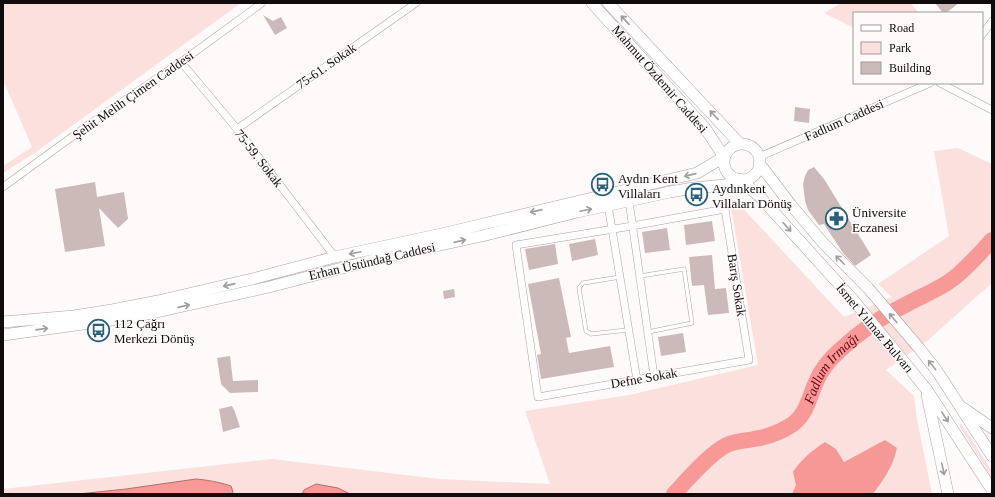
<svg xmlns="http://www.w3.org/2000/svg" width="995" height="497" viewBox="0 0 995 497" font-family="'Times New Roman',serif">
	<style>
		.green { fill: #fbe0de }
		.forest { fill: #f69996 }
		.water { fill: #f79997; stroke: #b26e6d }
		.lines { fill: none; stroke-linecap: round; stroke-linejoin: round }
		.river { stroke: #f79997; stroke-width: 16 }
		.building { fill: #ccbab9 }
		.lane-casing { stroke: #b1a09f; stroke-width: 4.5 }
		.street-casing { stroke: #b1a09f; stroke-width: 8 }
		.secondary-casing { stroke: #b1a09f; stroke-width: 12 }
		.lane { stroke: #fff; stroke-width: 3.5 }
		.street { stroke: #fff; stroke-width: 7 }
		.secondary { stroke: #fff; stroke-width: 11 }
		.oneway { stroke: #a09d9d }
		.labels { text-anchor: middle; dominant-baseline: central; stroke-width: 3; stroke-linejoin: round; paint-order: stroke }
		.street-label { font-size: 13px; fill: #110b0b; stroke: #fefafa }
		.poi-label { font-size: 13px; fill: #110b0b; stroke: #fefafa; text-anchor: start }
		.water-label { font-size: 14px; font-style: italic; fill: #740015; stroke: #fefafa }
	</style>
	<rect width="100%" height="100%" fill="#fefafa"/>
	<path class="green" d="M 3,3 L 241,3 L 36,152 L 3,173 L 3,166 L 32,147 L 3,80 Z
		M 841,3 L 911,3 L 919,13 L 854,13 L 854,28 L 824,13 Z
		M 958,148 L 992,164 L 992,283 L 927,341 L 886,370 L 914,396 L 917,419 L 932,494 L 873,494 C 884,479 893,467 897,448 L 870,448 L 844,462 L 836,449 L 824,443 L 813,450 L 792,494 L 350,494 L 345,491 L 304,490 L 302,494 L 232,494 L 233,492 L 224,484 L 210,480 L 196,479 L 126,489 L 78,494 L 3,494 L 3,489 L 272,459 L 439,479 L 550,484 L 525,411 L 629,395 L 758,365 L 731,207 L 739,204 L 844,317 L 892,297 L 878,284 L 949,236 L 934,151 Z
		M 961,423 L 992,471 L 992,478 L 959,425 Z"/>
	<path class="forest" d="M 885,440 L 897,448 C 893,467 884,479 873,494 L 792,494 L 796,485 L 793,472 C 802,459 811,451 825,442 L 836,449 L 844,462 Z"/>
	<path class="water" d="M 196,479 C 208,480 219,482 231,486 L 233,492 L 232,494 L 78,494 L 126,489 Z
		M 316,484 L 338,488 L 350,494 L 302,494 L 304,490 Z"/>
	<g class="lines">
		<path class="river" id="s1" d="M 674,494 C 687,480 711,452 727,445 C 736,441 744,441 754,439 C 768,437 781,432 793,424 C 807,413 809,398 816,382 C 821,370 829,360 839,351 C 859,332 884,315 909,303 C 924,295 940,289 954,278 C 968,267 980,253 992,240"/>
	</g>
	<path class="building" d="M 935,3 L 959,3 L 946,13 L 943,13 Z
		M 263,15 L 273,21 L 281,17 L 287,28 L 275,35 Z
		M 795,107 L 810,109 L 809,123 L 794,121 Z
		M 814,167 L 824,179 L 871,255 L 855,266 L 843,253 L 824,224 L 819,225 L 808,210 L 805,201 L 803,184 L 805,176 L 808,170 Z
		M 95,182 L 97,197 L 124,192 L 128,219 L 118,228 L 99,208 L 105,246 L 65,252 L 55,189 Z
		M 712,221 L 715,241 L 686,245 L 684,225 Z
		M 667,228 L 670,250 L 645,253 L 642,232 Z
		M 595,239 L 598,255 L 572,261 L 569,244 Z
		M 555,244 L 558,264 L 529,270 L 525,249 Z
		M 712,255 L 715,289 L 726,288 L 729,313 L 708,315 L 704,285 L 692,286 L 689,257 Z
		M 559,278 L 571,337 L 566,338 L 569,353 L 610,346 L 614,367 L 541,379 L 537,355 L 541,354 L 528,284 Z
		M 454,289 L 455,297 L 444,299 L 443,291 Z
		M 683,333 L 686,352 L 661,356 L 658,337 Z
		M 230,356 L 233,381 L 258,380 L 258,392 L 230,393 L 221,384 L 217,358 Z
		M 232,406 L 235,412 L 240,427 L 223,432 L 219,409 Z"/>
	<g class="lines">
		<defs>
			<path id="lane" d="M 640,276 L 684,269 L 692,323 L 648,332
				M 620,277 L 583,283 L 579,288 L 586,331 L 591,334 L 628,330"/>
			<path id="street" d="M 982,35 L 992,21
				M 181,62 L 237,129 L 335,257
				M 940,83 L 992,110
				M 237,129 L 416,3
				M 759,157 L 930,83
				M 3,187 L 91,123 L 181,62 L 262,3
				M 629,201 L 654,376
				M 608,205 L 637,380
				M 725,209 L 749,360 L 538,397 L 516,245 L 632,226 Z"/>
			<path id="secondary" d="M 592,3 L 705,128 L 724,157
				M 608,3 L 740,144
				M724 162a18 18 0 1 1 36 0a18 18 0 1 1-36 0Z
				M 759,163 L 791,205 L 823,243 L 868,288 L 919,348 L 937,371 L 992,456
				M 740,179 L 761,198 L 855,302 L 905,363 L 927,390 L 992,490
				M 3,322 L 74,316 L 112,310 L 158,301 L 256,278 L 335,257 L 446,233 L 697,173 L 724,157
				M 3,335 L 134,317 L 269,287 L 381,258 L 486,235 L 577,212 L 670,192 L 693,188 L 725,185 L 740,179
				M 927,395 L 948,494
				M 963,408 L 992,428"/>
		</defs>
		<use href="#lane" class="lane-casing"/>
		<use href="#street" class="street-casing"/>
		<use href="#secondary" class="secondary-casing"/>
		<use href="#lane" class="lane"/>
		<use href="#street" class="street"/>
		<use href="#secondary" class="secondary"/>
	</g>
	<defs><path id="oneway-shaft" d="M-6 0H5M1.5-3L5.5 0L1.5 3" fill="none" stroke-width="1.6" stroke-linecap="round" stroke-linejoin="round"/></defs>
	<g class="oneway">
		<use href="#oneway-shaft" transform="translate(625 20) rotate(-133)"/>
		<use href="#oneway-shaft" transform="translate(714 115) rotate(-133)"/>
		<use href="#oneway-shaft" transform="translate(690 175) rotate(167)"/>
		<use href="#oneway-shaft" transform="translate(586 210) rotate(-12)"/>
		<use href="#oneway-shaft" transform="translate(536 211) rotate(167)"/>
		<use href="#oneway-shaft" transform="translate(787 227) rotate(48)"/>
		<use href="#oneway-shaft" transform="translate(460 241) rotate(-13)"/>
		<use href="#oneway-shaft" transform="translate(355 253) rotate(168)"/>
		<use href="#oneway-shaft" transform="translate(840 260) rotate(-135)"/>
		<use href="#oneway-shaft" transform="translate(229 285) rotate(167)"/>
		<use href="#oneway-shaft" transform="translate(184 306) rotate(-13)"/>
		<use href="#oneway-shaft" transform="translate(893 318) rotate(-130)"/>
		<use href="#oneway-shaft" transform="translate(42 329) rotate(-8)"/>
		<use href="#oneway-shaft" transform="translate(932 365) rotate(-128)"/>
		<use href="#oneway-shaft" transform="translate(945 417) rotate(57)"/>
		<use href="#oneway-shaft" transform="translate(943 469) rotate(78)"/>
	</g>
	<defs>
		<symbol id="bus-ring" viewBox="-11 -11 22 22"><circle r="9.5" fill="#fefafa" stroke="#29617b" stroke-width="1.5"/><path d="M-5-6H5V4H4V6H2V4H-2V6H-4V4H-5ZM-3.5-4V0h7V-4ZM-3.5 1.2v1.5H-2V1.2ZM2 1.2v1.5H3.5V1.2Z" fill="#29617b"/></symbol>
		<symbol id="pharmacy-ring" viewBox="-11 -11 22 22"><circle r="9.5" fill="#fefafa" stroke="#29617b" stroke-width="1.5"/><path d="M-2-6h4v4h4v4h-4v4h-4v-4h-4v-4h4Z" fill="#29617b"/></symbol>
	</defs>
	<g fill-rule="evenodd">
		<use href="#bus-ring" x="590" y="172" width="25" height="25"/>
		<use href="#bus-ring" x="684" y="182" width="25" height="25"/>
		<use href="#pharmacy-ring" x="824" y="206" width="25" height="25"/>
		<use href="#bus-ring" x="86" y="318" width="25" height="25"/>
	</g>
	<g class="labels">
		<g class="street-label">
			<text transform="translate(326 66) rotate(-35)">75-61. Sokak</text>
			<text transform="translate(660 79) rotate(49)">Mahmut Özdemir Caddesi</text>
			<text transform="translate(133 95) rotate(-35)">Şehit Melih Çimen Caddesi</text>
			<text transform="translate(844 120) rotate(-24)">Fadlum Caddesi</text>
			<text transform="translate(259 158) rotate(52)">75-59. Sokak</text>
			<text transform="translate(372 261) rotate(-13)">Erhan Üstündağ Caddesi</text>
			<text transform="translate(737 285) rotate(81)">Barış Sokak</text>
			<text transform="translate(875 328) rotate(50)">İsmet Yılmaz Bulvarı</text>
			<text transform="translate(644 378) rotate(-10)">Defne Sokak</text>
		</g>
		<g class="poi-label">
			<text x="618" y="178">Aydın Kent<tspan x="618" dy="15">Villaları</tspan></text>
			<text x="712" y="188">Aydınkent<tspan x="712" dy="15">Villaları Dönüş</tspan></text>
			<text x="852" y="212">Üniversite<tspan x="852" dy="15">Eczanesi</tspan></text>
			<text x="114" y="323">112 Çağrı<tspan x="114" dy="15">Merkezi Dönüş</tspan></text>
		</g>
		<g class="water-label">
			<text stroke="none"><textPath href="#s1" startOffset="211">Fadlum Irmağı</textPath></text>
		</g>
	</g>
	<rect width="995" height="497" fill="none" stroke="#110b0b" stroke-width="8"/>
	<rect x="853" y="12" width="130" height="72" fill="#fefafa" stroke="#9f9a9a"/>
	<rect x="861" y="25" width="20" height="6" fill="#ffffff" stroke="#9f9a9a"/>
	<text x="889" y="32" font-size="12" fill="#110b0b">Road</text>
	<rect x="861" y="42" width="20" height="12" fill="#fbe0de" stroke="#9f9a9a"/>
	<text x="889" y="52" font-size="12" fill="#110b0b">Park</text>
	<rect x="861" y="62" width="20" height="12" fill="#ccbab9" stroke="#9f9a9a"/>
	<text x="889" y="72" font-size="12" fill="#110b0b">Building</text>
</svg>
